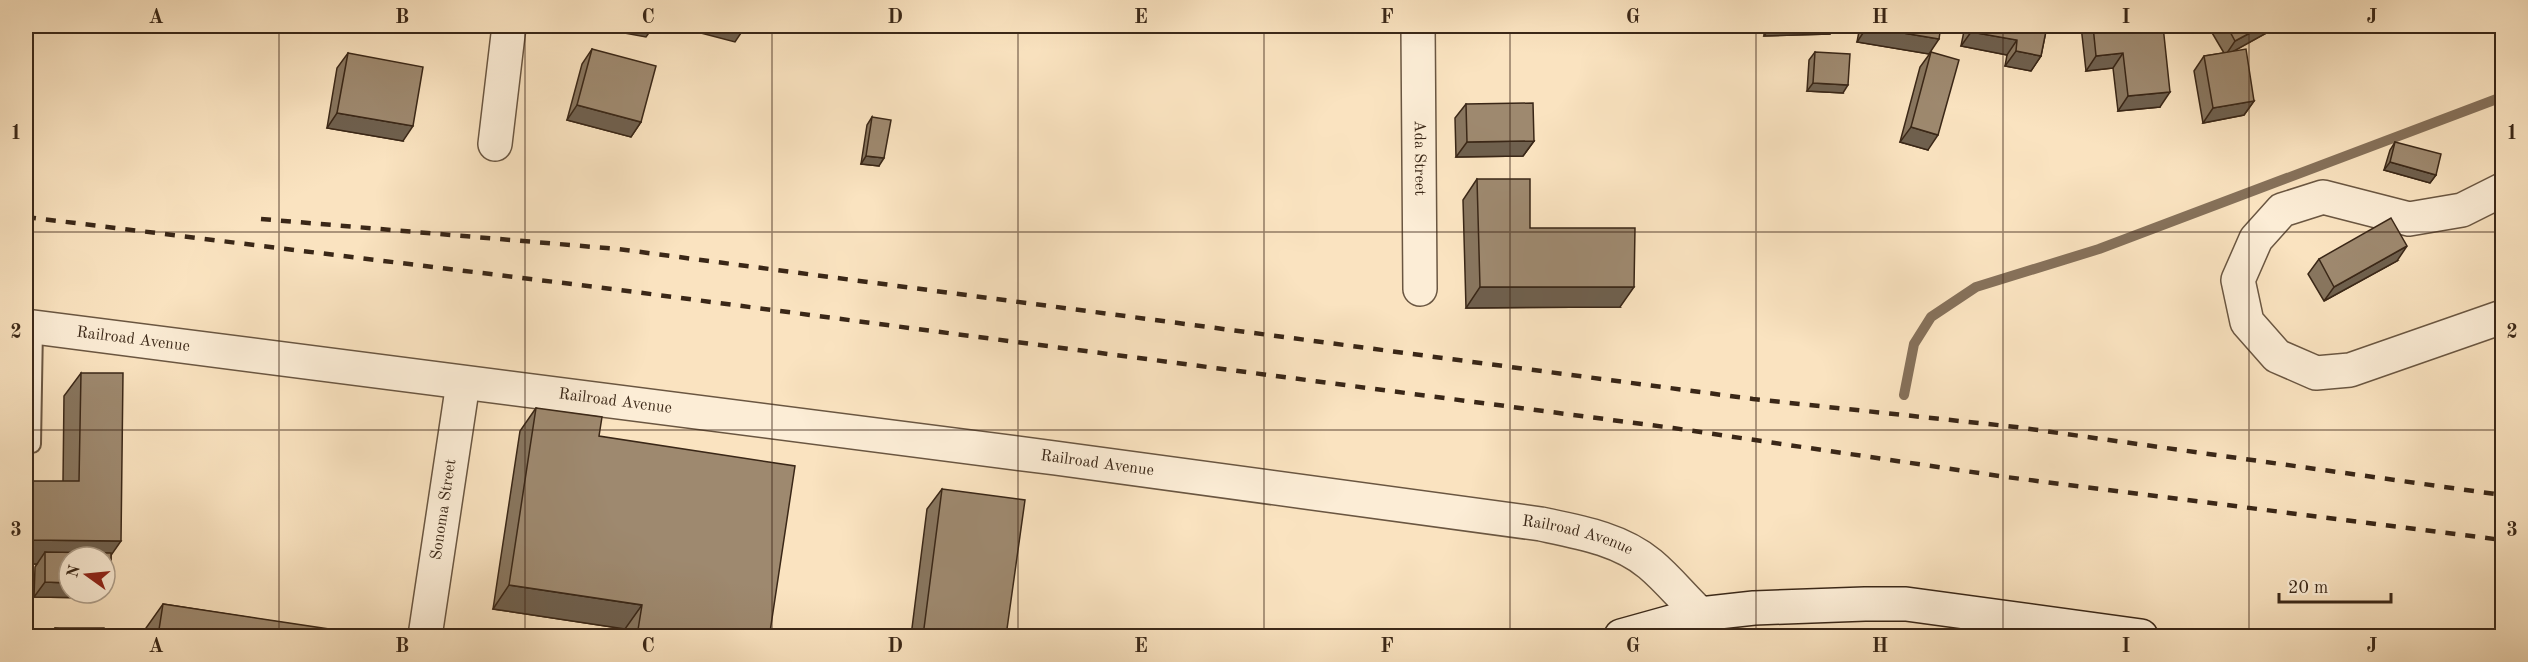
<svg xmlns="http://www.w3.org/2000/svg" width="2528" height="662" viewBox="0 0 2528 662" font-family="'Old Standard TT',serif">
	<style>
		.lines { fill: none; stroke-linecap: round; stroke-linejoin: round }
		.stream { stroke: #86715a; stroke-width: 10 }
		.service-casing { stroke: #6a5641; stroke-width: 20 }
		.minor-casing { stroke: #6a5641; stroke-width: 36 }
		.tertiary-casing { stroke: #6a5641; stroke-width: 36 }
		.secondary-casing { stroke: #3a2717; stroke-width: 36 }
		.service { stroke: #fcedd6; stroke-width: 16 }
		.minor { stroke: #fcedd6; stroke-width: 33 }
		.tertiary { stroke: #fcedd6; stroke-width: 33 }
		.secondary { stroke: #fcedd6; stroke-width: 33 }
		.rail { stroke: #3a2717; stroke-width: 4.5; stroke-dasharray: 10 10; stroke-linecap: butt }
		.wall { fill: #88765f; stroke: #3a2717; stroke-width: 1.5 }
		.shaded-wall { fill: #6f604e; stroke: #3a2717; stroke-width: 1.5 }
		.building { fill: #9e896f; stroke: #3a2717; stroke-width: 1.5 }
		.grid { fill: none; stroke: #3a2717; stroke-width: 1.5; stroke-opacity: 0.55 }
		.labels { text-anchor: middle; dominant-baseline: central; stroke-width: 4.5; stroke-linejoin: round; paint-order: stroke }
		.street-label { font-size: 16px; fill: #3a2717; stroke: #fcedd6 }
		.neatline { fill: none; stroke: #3a2717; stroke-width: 2 }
		.grid-label { font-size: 20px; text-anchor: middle; font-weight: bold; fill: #3a2717 }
	</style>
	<rect width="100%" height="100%" fill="#fae3c0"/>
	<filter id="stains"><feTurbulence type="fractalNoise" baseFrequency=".00333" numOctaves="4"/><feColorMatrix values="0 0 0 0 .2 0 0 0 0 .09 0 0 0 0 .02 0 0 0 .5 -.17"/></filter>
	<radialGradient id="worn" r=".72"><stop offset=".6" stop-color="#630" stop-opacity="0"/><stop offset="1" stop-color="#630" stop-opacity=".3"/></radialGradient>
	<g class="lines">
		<path class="stream" d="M 1904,395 L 1914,344 L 1931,317 L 1976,287 L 2099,249 L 2502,97"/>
		<defs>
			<path id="service" d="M 26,444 L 32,444 L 34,327"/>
			<g id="minor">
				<path id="s1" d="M 1418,26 L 1420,289"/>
				<path d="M 495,144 L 509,26"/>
				<path d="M 2502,190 L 2462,210 L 2409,219 L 2323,197 L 2282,210 L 2256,239 L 2238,280 L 2247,322 L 2277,356 L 2316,373 L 2350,370 L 2502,317"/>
				<path id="s2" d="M 425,636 L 463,383"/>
			</g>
			<g id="tertiary">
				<path id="s3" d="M 26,326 L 1055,458 L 1541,524 C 1579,532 1620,539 1650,564 C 1668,579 1683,598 1700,614"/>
			</g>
			<path id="secondary" d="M 1621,636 L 1700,614 L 1754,608 L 1865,604 L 1906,604 L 2141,636"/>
		</defs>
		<use href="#service" class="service-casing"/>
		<use href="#minor" class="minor-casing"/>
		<use href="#tertiary" class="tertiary-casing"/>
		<use href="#secondary" class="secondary-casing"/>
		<use href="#service" class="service"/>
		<use href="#minor" class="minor"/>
		<use href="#tertiary" class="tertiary"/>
		<use href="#secondary" class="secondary"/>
		<path class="rail" d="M 26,217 L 612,289 L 1673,428 L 2006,477 L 2502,540
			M 261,219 L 618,249 L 1753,399 L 2016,427 L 2502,495"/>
	</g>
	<path class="wall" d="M 1764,26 L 1836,26 L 1830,34 L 1764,36 Z
		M 1860,26 L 1941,26 L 1929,54 L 1857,42 Z
		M 1965,26 L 2047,26 L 2041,56 L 2031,71 L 2005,66 L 2007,55 L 1961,46 Z
		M 2081,26 L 2163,26 L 2160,107 L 2118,111 L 2113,68 L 2086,71 Z
		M 2208,26 L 2279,26 L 2233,51 L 2254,101 L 2244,115 L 2203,123 L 2194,71 L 2204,56 L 2224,53 Z
		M 592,49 L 641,122 L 631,137 L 567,120 L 582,64 Z
		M 1815,52 L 1843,93 L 1807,91 L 1809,60 Z
		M 1931,52 L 1928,150 L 1900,142 L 1920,67 Z
		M 348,53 L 403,141 L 327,128 L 337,68 Z
		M 1466,104 L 1534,141 L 1523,156 L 1456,157 L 1455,118 Z
		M 872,117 L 879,166 L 861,164 L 867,125 Z
		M 2395,142 L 2436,175 L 2430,183 L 2384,170 L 2390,150 Z
		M 1477,179 L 1530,228 L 1620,307 L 1466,308 L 1463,200 Z
		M 2319,259 L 2397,261 L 2324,301 L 2308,274 Z
		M 81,373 L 111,555 L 111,583 L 105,591 L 105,557 L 100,598 L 34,597 L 35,567 L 37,564 L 26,564 L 63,481 L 64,396 Z
		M 536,408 L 599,436 L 770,632 L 800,636 L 624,636 L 625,629 L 493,609 L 520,431 Z
		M 942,489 L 1006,636 L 911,636 L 927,509 Z
		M 163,604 L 369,636 L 145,636 L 146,628 Z
		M 55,628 L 104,636 L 49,636 Z"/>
	<path class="shaded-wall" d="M 586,26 L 654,26 L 646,37 Z
		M 684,26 L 738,26 L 745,27 L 735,42 L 682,28 Z
		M 1771,26 L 1836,26 L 1830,34 L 1764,36 Z
		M 2263,26 L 2279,26 L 2225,56 L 2235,41 Z
		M 1867,27 L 1939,39 L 1929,54 L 1857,42 Z
		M 1971,32 L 2017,40 L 2007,55 L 1961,46 Z
		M 2016,51 L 2041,56 L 2031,71 L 2005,66 Z
		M 2123,53 L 2113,68 L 2086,71 L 2096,56 Z
		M 1813,83 L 1848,85 L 1843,93 L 1807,91 Z
		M 2170,92 L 2160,107 L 2118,111 L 2128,96 Z
		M 2254,101 L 2244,115 L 2203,123 L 2213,108 Z
		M 577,105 L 641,122 L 631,137 L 567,120 Z
		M 337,113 L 413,126 L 403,141 L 327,128 Z
		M 1911,127 L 1938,135 L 1928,150 L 1900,142 Z
		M 1534,141 L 1523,156 L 1456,157 L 1467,142 Z
		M 866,156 L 884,158 L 879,166 L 861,164 Z
		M 2390,162 L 2436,175 L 2430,183 L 2384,170 Z
		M 2407,246 L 2397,261 L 2324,301 L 2334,287 Z
		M 1480,287 L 1634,287 L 1620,307 L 1466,308 Z
		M 26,540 L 121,541 L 105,564 L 45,552 L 37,564 L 26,564 Z
		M 45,582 L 69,583 L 69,593 L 104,593 L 100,598 L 34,597 Z
		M 105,583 L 111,583 L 105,591 Z
		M 509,585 L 642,605 L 625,629 L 493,609 Z"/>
	<path class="building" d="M 1868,26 L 1941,26 L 1939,39 L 1867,27 Z
		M 1972,26 L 2047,26 L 2041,56 L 2016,51 L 2017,40 L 1971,32 Z
		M 2093,26 L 2163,26 L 2170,92 L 2128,96 L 2123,53 L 2096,56 Z
		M 2227,26 L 2263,26 L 2235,41 Z
		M 592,49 L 656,66 L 641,122 L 577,105 Z
		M 2246,49 L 2254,101 L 2213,108 L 2204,56 Z
		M 1815,52 L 1850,54 L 1848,85 L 1813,83 Z
		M 1931,52 L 1959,60 L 1938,135 L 1911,127 Z
		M 348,53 L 423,67 L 413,126 L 337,113 Z
		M 1533,103 L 1534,141 L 1467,142 L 1466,104 Z
		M 872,117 L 891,120 L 884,158 L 866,156 Z
		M 2395,142 L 2441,154 L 2436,175 L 2390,162 Z
		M 1477,179 L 1530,179 L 1530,228 L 1635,228 L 1634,287 L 1480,287 Z
		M 2391,218 L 2407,246 L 2334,287 L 2319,259 Z
		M 81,373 L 123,373 L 121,541 L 26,540 L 26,481 L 79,481 Z
		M 536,408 L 602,417 L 599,436 L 795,466 L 770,632 L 800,636 L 637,636 L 642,605 L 509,585 Z
		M 942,489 L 1025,500 L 1006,636 L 923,636 Z
		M 45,552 L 111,553 L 111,583 L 105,583 L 105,557 L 69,557 L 69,583 L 45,582 Z
		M 163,604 L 369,635 L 369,636 L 158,636 Z
		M 55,628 L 104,628 L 104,636 L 55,636 Z"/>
	<path class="grid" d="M 279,26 L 279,636M 525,26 L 525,636M 772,26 L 772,636M 1018,26 L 1018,636M 1264,26 L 1264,636M 1510,26 L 1510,636M 1756,26 L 1756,636M 2003,26 L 2003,636M 2249,26 L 2249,636M 26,232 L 2502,232M 26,430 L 2502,430"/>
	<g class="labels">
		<g class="street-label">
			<text stroke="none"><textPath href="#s1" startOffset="132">Ada Street</textPath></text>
			<text stroke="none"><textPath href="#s3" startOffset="108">Railroad Avenue</textPath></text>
			<text stroke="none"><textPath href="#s3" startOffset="594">Railroad Avenue</textPath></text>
			<text stroke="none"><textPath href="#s3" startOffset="1080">Railroad Avenue</textPath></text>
			<text stroke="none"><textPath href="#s2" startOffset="128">Sonoma Street</textPath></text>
			<text stroke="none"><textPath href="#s3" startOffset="1566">Railroad Avenue</textPath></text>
		</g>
	</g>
	<rect width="2528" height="662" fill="none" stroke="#fae3c0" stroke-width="66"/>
	<g transform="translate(87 575) rotate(285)"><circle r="28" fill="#fcedd6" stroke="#ae9e8a" stroke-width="1.5"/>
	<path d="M0-4.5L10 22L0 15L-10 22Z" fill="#8f2418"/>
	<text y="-9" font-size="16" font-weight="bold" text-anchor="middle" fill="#3a2717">N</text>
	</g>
	<path d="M2279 593v9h112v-9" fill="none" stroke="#3a2717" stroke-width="3"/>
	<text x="2288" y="593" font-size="18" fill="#3a2717" stroke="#fcedd6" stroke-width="4.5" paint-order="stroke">20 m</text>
	<rect x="33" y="33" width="2462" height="596" class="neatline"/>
	<g class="grid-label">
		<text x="156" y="23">A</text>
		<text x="402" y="23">B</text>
		<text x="648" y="23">C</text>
		<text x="895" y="23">D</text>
		<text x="1141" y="23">E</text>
		<text x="1387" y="23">F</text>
		<text x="1633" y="23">G</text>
		<text x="1880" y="23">H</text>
		<text x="2126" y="23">I</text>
		<text x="2372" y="23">J</text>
		<text x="16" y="139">1</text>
		<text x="2512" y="139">1</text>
		<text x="16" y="338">2</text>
		<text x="2512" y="338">2</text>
		<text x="16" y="536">3</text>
		<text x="2512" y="536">3</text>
		<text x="156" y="652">A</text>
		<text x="402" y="652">B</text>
		<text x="648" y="652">C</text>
		<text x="895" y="652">D</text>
		<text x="1141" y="652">E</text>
		<text x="1387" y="652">F</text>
		<text x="1633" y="652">G</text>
		<text x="1880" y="652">H</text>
		<text x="2126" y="652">I</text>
		<text x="2372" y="652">J</text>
	</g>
	<rect width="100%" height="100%" filter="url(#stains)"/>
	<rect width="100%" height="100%" fill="url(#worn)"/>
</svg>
